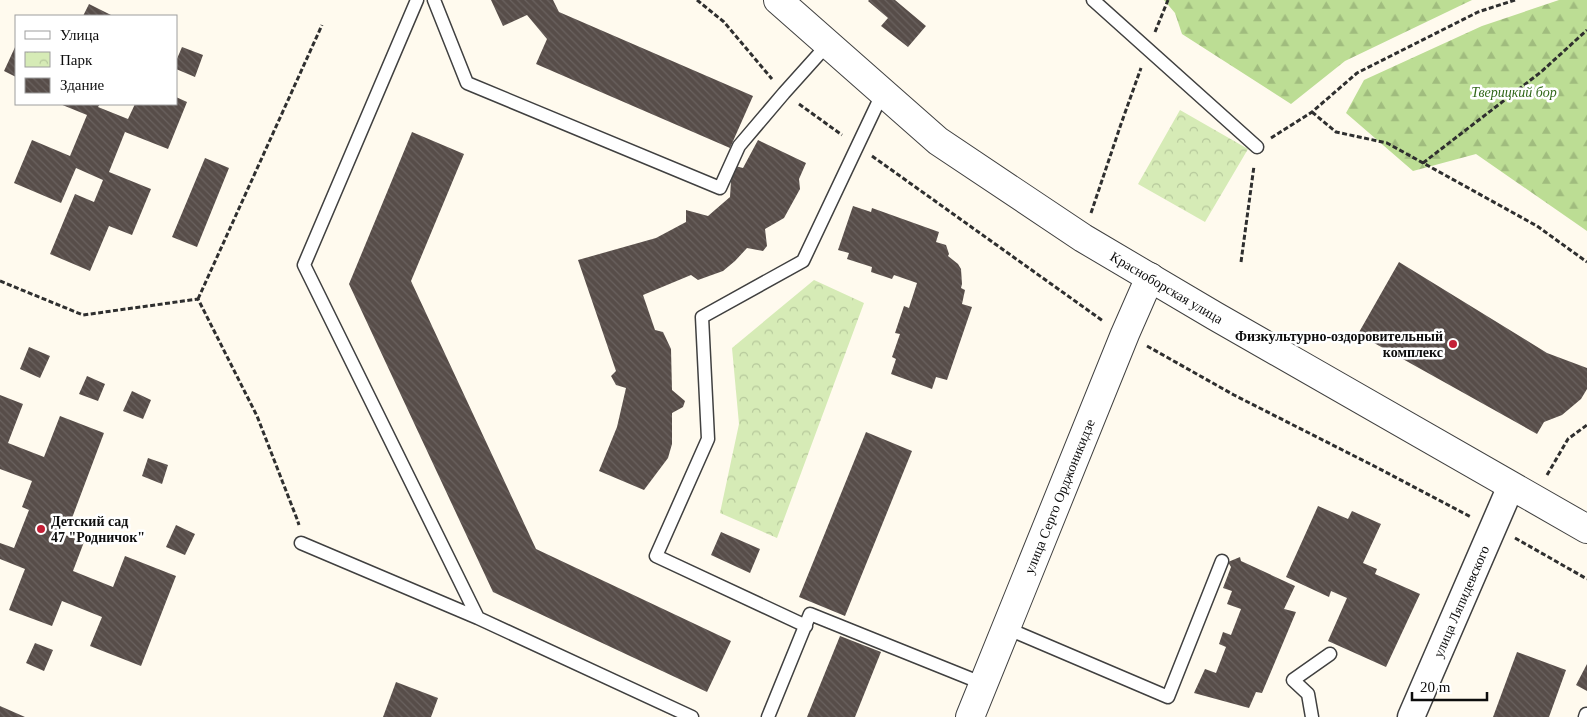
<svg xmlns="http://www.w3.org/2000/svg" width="1587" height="717" viewBox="0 0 1587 717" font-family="Georgia,serif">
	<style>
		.forest { fill: url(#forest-firs) }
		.park { fill: url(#park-crowns) }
		.building { fill: url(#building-back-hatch) }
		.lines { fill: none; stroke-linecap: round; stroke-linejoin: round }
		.service-casing { stroke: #404040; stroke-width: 15 }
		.minor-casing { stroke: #404040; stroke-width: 29 }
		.tertiary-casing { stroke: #404040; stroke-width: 30 }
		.path { stroke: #2f2f2f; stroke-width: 3; stroke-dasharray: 5 2.5; stroke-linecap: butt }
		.service { stroke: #fff; stroke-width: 12 }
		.minor { stroke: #fff; stroke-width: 26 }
		.tertiary { stroke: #fff; stroke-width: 28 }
		.poi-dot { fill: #c41f36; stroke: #fff; stroke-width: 2 }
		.labels { text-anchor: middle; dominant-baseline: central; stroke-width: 5; stroke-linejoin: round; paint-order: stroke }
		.park-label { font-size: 14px; font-style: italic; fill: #32681b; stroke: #fff }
		.street-label { font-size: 14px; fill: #0d0d0d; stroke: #fff }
		.poi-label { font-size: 14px; font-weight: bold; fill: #0d0d0d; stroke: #fff; text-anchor: end }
	</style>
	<defs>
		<pattern id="forest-firs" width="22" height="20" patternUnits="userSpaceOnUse" patternTransform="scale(1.25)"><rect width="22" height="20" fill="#bcdd94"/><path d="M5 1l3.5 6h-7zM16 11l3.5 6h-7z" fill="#a0bc7e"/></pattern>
		<pattern id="park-crowns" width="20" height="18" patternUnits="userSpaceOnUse" patternTransform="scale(1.25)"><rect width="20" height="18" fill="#d6ebb6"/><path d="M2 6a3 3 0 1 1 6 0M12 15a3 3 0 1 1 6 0" fill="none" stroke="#b6c89b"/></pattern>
		<pattern id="building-back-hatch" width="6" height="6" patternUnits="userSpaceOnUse" patternTransform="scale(1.25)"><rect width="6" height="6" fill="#574d49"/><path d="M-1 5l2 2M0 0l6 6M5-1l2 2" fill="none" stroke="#6a625f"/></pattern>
	</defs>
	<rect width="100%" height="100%" fill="#fffaee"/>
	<path class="forest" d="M 1164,0 L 1472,0 L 1345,61 L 1291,104 L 1182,34 L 1175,13 Z
		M 1559,0 L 1587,0 L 1587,231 L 1476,154 L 1413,171 L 1346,113 L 1364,80 L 1482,26 Z"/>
	<path class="park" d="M 1180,110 L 1248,149 L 1205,222 L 1138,184 Z
		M 814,280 L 864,303 L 777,538 L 720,513 L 739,424 L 732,348 Z"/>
	<path class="building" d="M 491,0 L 553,0 L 559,12 L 753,96 L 730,148 L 536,64 L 547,39 L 527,15 L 503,26 Z
		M 869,0 L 895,0 L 926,26 L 908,47 L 881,26 L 888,18 L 868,1 Z
		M 89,4 L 113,16 L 83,16 Z
		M 16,45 L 16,77 L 4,71 Z
		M 182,47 L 203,55 L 195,77 L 176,69 L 176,61 Z
		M 176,97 L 187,102 L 168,149 L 125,132 L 109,172 L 151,189 L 132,235 L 109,226 L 90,271 L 50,254 L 75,194 L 94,202 L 103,180 L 76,168 L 61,203 L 14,183 L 32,140 L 70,156 L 87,115 L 60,104 L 100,104 L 98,107 L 128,119 L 135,104 L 176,104 Z
		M 412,132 L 464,154 L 411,281 L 536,549 L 731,641 L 707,692 L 493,592 L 349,284 Z
		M 758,140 L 806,163 L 799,179 L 800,189 L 784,218 L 765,229 L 767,246 L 763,251 L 747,248 L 735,261 L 723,271 L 698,280 L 691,275 L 643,295 L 655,330 L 663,332 L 671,349 L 672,390 L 685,401 L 683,407 L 672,413 L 672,444 L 668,458 L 644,490 L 599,471 L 617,427 L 626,388 L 616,385 L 611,376 L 616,371 L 578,260 L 656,238 L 686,222 L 686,210 L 708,216 L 730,197 L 731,181 L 735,166 L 743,168 Z
		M 205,158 L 229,168 L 197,247 L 172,237 Z
		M 853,206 L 871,212 L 872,208 L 939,232 L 936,242 L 946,245 L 949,254 L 948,256 L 958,264 L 961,269 L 962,284 L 961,288 L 965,290 L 962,304 L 972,307 L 947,380 L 936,377 L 932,389 L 891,374 L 896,359 L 892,357 L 900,334 L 895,333 L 904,306 L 909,308 L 917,283 L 894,275 L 892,279 L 871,272 L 872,267 L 847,259 L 849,253 L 838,250 Z
		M 1399,262 L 1547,353 L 1587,368 L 1587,389 L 1581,399 L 1562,415 L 1544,422 L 1537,434 L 1358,334 Z
		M 29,347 L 50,356 L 40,378 L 20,369 Z
		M 87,376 L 105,384 L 98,401 L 79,394 Z
		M 132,391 L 151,400 L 143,419 L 123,411 Z
		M 0,395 L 23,404 L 8,443 L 44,457 L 60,416 L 104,433 L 69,526 L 63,523 L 60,533 L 84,542 L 73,571 L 113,587 L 125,556 L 176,576 L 141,666 L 90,646 L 102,617 L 62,601 L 52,626 L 9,610 L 25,569 L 0,559 L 0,543 L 14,548 L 29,510 L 22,507 L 32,481 L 0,469 Z
		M 866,432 L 912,451 L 845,616 L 799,597 Z
		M 148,458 L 168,465 L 162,484 L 142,476 Z
		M 1318,506 L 1348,519 L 1352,511 L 1381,524 L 1363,563 L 1377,569 L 1375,574 L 1420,594 L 1386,667 L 1328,641 L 1347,598 L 1331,591 L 1329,597 L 1286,577 Z
		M 176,525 L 195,534 L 185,555 L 166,547 Z
		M 721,532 L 760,549 L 750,573 L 711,555 Z
		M 1240,557 L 1241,561 L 1295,586 L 1284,609 L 1296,612 L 1262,693 L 1256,692 L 1249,708 L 1194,693 L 1205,669 L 1216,673 L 1226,647 L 1219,644 L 1223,632 L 1231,635 L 1241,609 L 1227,604 L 1232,591 L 1223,588 L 1231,567 L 1228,562 Z
		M 840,636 L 881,652 L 855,717 L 807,717 Z
		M 35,643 L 53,650 L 44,671 L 26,663 Z
		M 1517,652 L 1566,670 L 1549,717 L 1493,717 Z
		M 1587,664 L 1587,691 L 1576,685 Z
		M 396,682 L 438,698 L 431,717 L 383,717 Z
		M 0,706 L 25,717 L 0,717 Z"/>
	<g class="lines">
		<defs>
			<path id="service" d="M 417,0 L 304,265 L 478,618
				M 434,0 L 467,83 L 720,188 L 739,146 L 784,93 L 828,44
				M 1093,0 L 1257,147
				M 301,543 L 478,618 L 692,717
				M 806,626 L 656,556 L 708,439 L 702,317 L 803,261 L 883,92
				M 1006,628 L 1168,697 L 1222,561
				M 768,717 L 810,614 L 984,684
				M 1312,717 L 1308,694 L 1293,680 L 1330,654
				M 1585,717 L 1586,714"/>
			<g id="minor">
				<path id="s1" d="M 1411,717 L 1511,486"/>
			</g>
			<g id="tertiary">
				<path id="s2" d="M 778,0 L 938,141 L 1083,238 L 1215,316 L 1587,529"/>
				<path id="s3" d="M 970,717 L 1125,334 L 1150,277"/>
			</g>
		</defs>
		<use href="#service" class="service-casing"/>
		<use href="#minor" class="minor-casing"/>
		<use href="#tertiary" class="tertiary-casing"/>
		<path class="path" d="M 697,0 L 724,22 L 772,79
			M 1155,32 L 1168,0
			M 799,104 L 842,135
			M 1312,112 L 1336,132 L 1387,143 L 1537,226 L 1587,262
			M 1271,138 L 1312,112 L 1357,73 L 1478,12 L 1515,0
			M 872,156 L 1103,321
			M 1423,163 L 1541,72 L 1587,30
			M 1091,213 L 1121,124 L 1141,68
			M 1241,262 L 1254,166
			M 0,281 L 83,315 L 198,299 L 257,416 L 297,519 L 299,525
			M 198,299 L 322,25
			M 1147,346 L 1234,395 L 1376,467 L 1471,517
			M 1547,475 L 1568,439 L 1587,425
			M 1515,538 L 1587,579"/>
		<use href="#service" class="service"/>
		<use href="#minor" class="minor"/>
		<use href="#tertiary" class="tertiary"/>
	</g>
	<g class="poi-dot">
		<circle cx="1453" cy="344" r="5"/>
		<circle cx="41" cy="529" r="5"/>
	</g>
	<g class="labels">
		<g class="park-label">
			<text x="1514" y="92">Тверицкий бор</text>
		</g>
		<g class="street-label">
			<text stroke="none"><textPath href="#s2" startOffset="485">Красноборская улица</textPath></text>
			<text stroke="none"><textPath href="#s3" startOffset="238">улица Серго Орджоникидзе</textPath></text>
			<text stroke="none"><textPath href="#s1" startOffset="126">улица Ляпидевского</textPath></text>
		</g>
		<g class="poi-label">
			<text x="1443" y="336">Физкультурно-оздоровительный<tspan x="1443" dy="16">комплекс</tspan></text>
			<text x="51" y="521" text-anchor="start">Детский сад<tspan x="51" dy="16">47 "Родничок"</tspan></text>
		</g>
	</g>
	<rect x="15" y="15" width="162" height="90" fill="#ffffff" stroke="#9e9e9e"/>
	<rect x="25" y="31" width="25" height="8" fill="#ffffff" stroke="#9e9e9e"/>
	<text x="60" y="40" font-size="15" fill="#0d0d0d">Улица</text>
	<rect x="25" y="52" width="25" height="15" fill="url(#park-crowns)" stroke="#9e9e9e"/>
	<text x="60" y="65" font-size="15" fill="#0d0d0d">Парк</text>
	<rect x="25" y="78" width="25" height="15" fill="url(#building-back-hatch)" stroke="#9e9e9e"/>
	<text x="60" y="90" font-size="15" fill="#0d0d0d">Здание</text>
	<path d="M1412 692v8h75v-8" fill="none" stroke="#0d0d0d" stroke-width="2.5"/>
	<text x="1420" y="692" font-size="15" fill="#0d0d0d" stroke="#ffffff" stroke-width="4" paint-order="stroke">20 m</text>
</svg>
